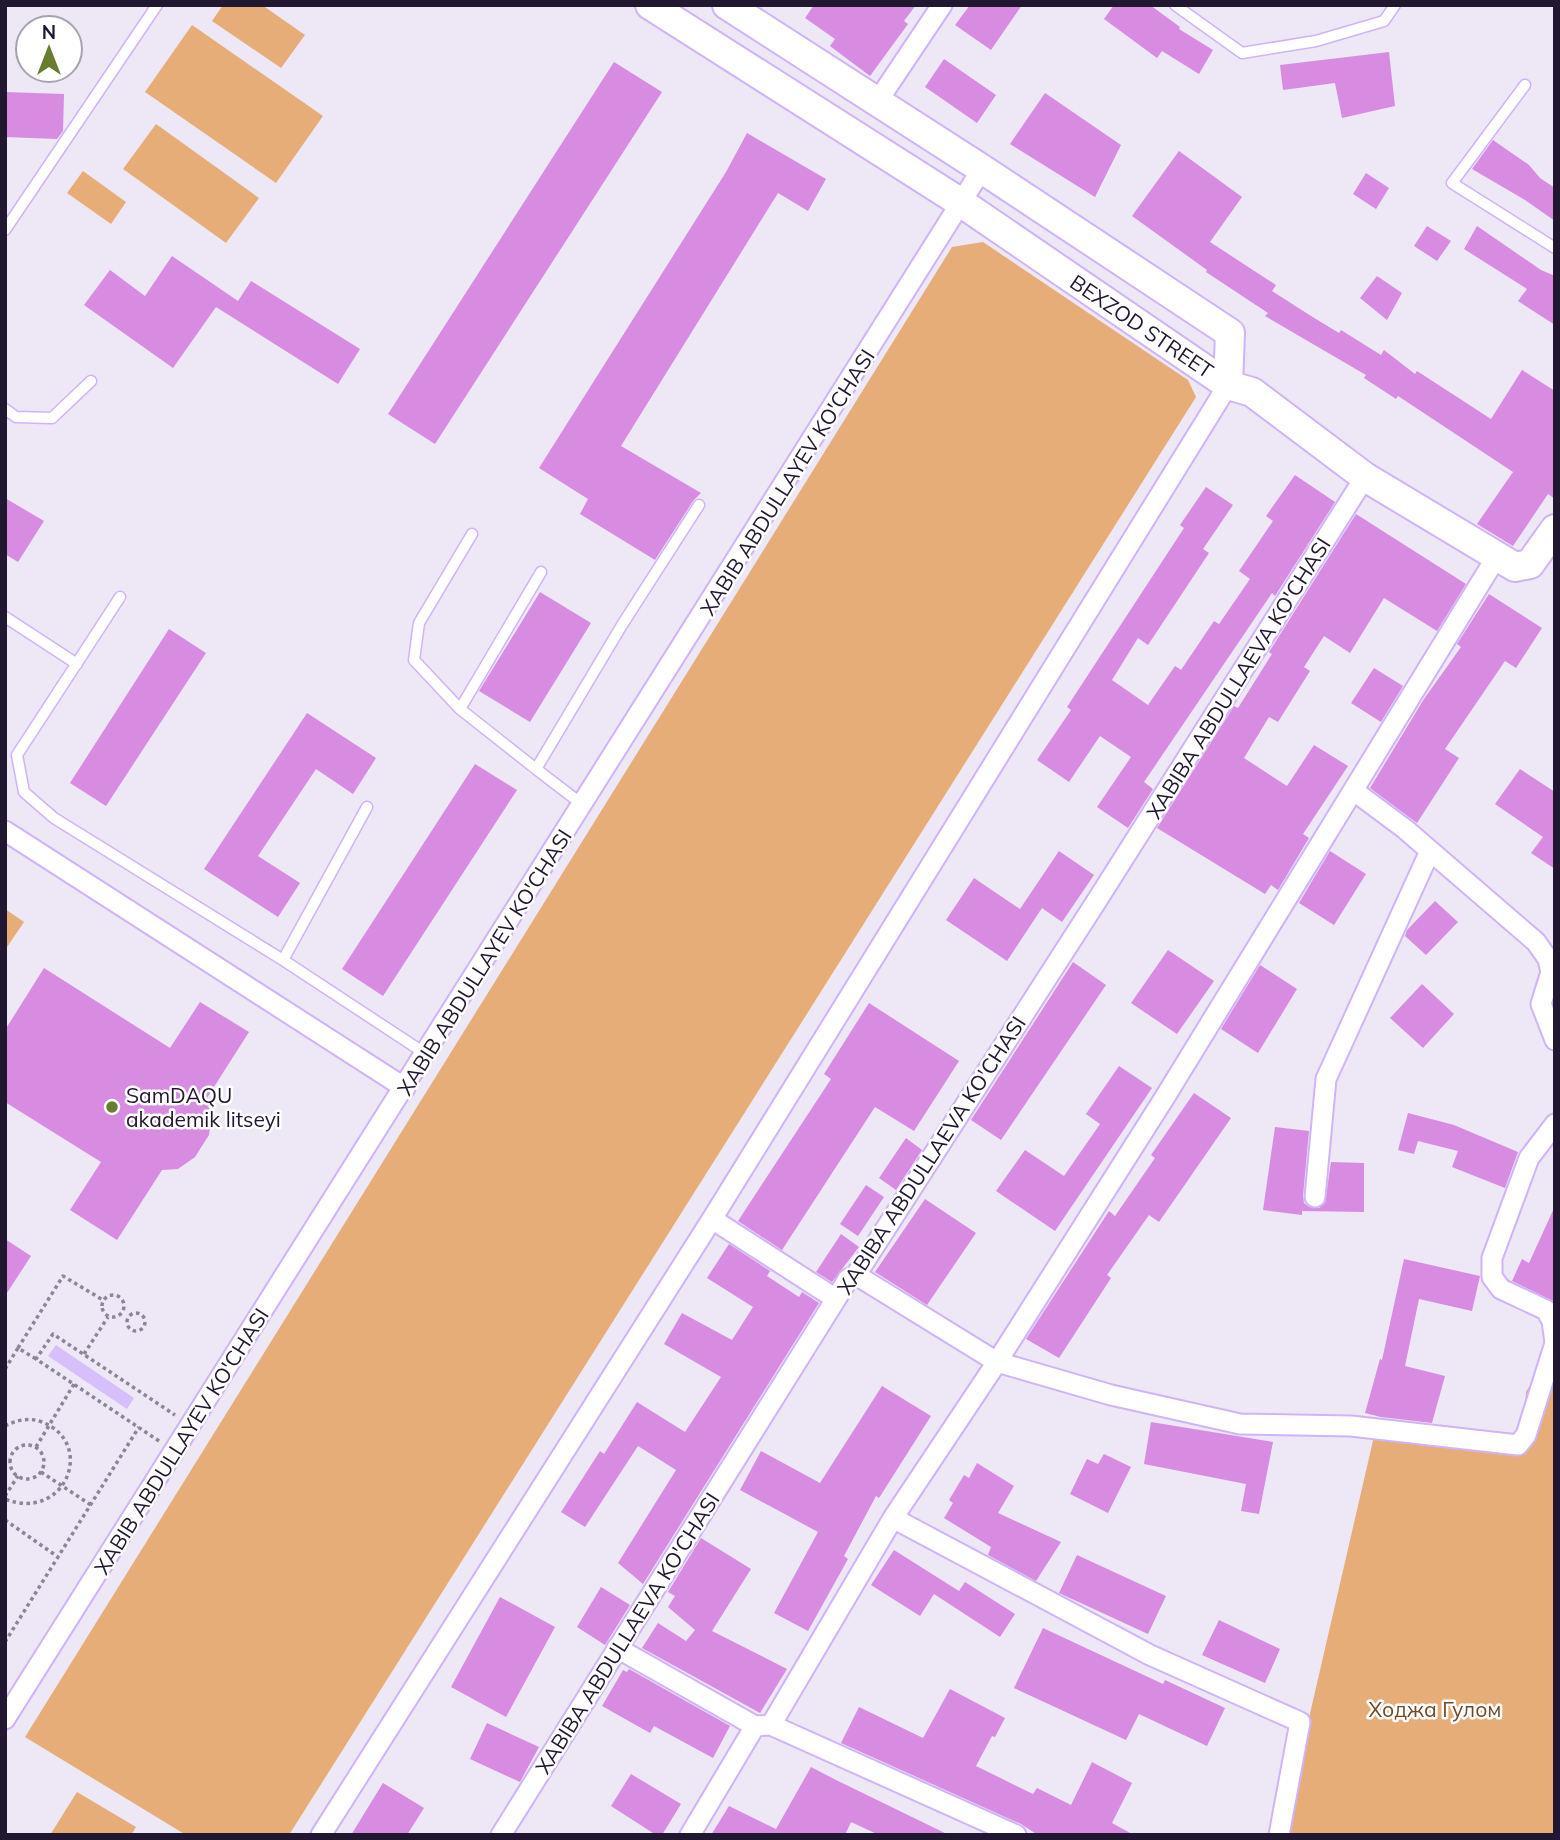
<svg xmlns="http://www.w3.org/2000/svg" width="1560" height="1840" viewBox="0 0 1560 1840" font-family="Mulish,sans-serif">
	<style>
		.green { fill: #e6ad79 }
		.water { fill: #d7bffb }
		.building { fill: #d78be1 }
		.lines { fill: none; stroke-linecap: round; stroke-linejoin: round }
		.lane-casing { stroke: #d0b3fa; stroke-width: 13 }
		.street-casing { stroke: #d0b3fa; stroke-width: 23 }
		.secondary-casing { stroke: #d0b3fa; stroke-width: 32 }
		.path { stroke: #8c8498; stroke-width: 3.5; stroke-dasharray: 3.5 3.5; stroke-linecap: butt }
		.lane { stroke: #fff; stroke-width: 10 }
		.street { stroke: #fff; stroke-width: 19 }
		.secondary { stroke: #fff; stroke-width: 28 }
		.poi-dot { fill: #687d2e; stroke: #fff; stroke-width: 2.5 }
		.labels { text-anchor: middle; dominant-baseline: central; stroke-width: 5; stroke-linejoin: round; paint-order: stroke }
		.street-label { font-size: 21px; fill: #221731; stroke: #fff }
		.poi-label { font-size: 21px; fill: #221731; stroke: #fff; text-anchor: start }
		.park-label { font-size: 21px; fill: #704b29; stroke: #fff }
	</style>
	<rect width="100%" height="100%" fill="#ede7f6"/>
	<path class="green" d="M 223,5 L 262,5 L 305,35 L 281,68 L 212,21 Z
		M 192,25 L 323,116 L 276,183 L 145,92 Z
		M 156,124 L 259,198 L 226,243 L 123,169 Z
		M 83,171 L 126,202 L 111,224 L 67,193 Z
		M 983,242 L 1188,380 L 1196,397 L 289,1835 L 186,1835 L 25,1737 L 952,247 Z
		M 5,909 L 24,922 L 5,950 Z
		M 1555,1343 L 1555,1835 L 1282,1835 L 1375,1432 L 1523,1451 L 1526,1392 Z
		M 77,1792 L 136,1827 L 131,1835 L 50,1835 Z"/>
	<path class="water" d="M 56,1345 L 134,1398 L 127,1409 L 48,1356 Z"/>
	<path class="building" d="M 814,5 L 916,5 L 904,21 L 908,24 L 870,76 L 830,46 L 835,39 L 805,18 Z
		M 970,5 L 1022,5 L 991,50 L 955,25 Z
		M 1114,5 L 1150,5 L 1180,27 L 1179,29 L 1213,50 L 1199,74 L 1162,51 L 1157,58 L 1104,19 Z
		M 1389,52 L 1395,106 L 1342,118 L 1335,83 L 1283,90 L 1280,65 Z
		M 944,59 L 996,95 L 977,123 L 925,87 Z
		M 614,62 L 662,92 L 435,444 L 388,414 Z
		M 5,92 L 64,94 L 63,131 L 57,139 L 5,137 Z
		M 1045,93 L 1121,145 L 1095,197 L 1010,144 Z
		M 747,133 L 826,179 L 808,211 L 778,193 L 621,446 L 701,493 L 693,501 L 655,560 L 580,514 L 588,499 L 539,468 L 726,172 Z
		M 1493,140 L 1529,165 L 1540,178 L 1555,188 L 1555,221 L 1525,200 L 1472,169 Z
		M 1179,151 L 1242,197 L 1210,242 L 1276,285 L 1272,291 L 1311,316 L 1339,333 L 1341,330 L 1381,355 L 1384,350 L 1415,374 L 1417,371 L 1491,419 L 1522,370 L 1555,391 L 1555,499 L 1548,494 L 1513,546 L 1477,524 L 1513,472 L 1398,396 L 1396,399 L 1364,378 L 1366,375 L 1265,316 L 1268,313 L 1206,272 L 1207,270 L 1132,216 Z
		M 1366,173 L 1389,188 L 1376,209 L 1353,194 Z
		M 1427,226 L 1451,241 L 1437,261 L 1414,246 Z
		M 1477,226 L 1541,270 L 1555,276 L 1555,325 L 1518,301 L 1527,289 L 1464,249 Z
		M 172,256 L 238,301 L 251,281 L 360,349 L 338,384 L 216,307 L 173,368 L 84,305 L 110,270 L 145,296 Z
		M 1377,276 L 1402,293 L 1387,320 L 1360,298 Z
		M 1295,475 L 1335,502 L 1275,596 L 1272,593 L 1144,782 L 1153,789 L 1128,828 L 1097,807 L 1131,757 L 1100,736 L 1069,782 L 1037,760 L 1071,710 L 1067,707 L 1184,528 L 1180,525 L 1206,487 L 1233,505 L 1203,549 L 1209,553 L 1148,645 L 1138,638 L 1112,680 L 1148,705 L 1175,666 L 1181,670 L 1214,621 L 1219,624 L 1250,579 L 1239,571 L 1273,521 L 1266,516 Z
		M 5,498 L 44,521 L 18,562 L 5,554 Z
		M 1356,514 L 1466,584 L 1437,631 L 1384,598 L 1350,653 L 1324,636 L 1304,667 L 1310,671 L 1278,722 L 1269,717 L 1244,758 L 1287,786 L 1314,745 L 1348,766 L 1303,834 L 1309,838 L 1278,890 L 1271,885 L 1265,894 L 1157,828 L 1234,706 L 1238,708 L 1272,654 L 1269,652 Z
		M 540,592 L 591,623 L 530,722 L 479,691 Z
		M 1489,594 L 1542,628 L 1516,668 L 1505,661 L 1445,749 L 1459,758 L 1417,823 L 1370,788 L 1424,699 L 1461,647 L 1457,644 Z
		M 169,629 L 206,653 L 106,806 L 70,783 Z
		M 1374,668 L 1403,686 L 1381,722 L 1351,703 Z
		M 307,713 L 376,758 L 353,794 L 316,769 L 258,856 L 300,883 L 278,917 L 204,869 Z
		M 475,764 L 517,790 L 383,996 L 342,969 Z
		M 1520,769 L 1555,792 L 1555,869 L 1531,853 L 1543,837 L 1495,804 Z
		M 1059,851 L 1094,875 L 1062,922 L 1042,908 L 1007,961 L 946,920 L 974,878 L 1020,909 Z
		M 1330,851 L 1366,874 L 1334,925 L 1299,903 Z
		M 1435,901 L 1458,922 L 1426,955 L 1405,936 L 1407,930 Z
		M 1168,950 L 1214,981 L 1177,1034 L 1131,1003 Z
		M 1073,962 L 1106,985 L 1001,1140 L 971,1120 Z
		M 1260,965 L 1297,989 L 1258,1053 L 1221,1029 Z
		M 44,968 L 170,1048 L 200,1002 L 249,1032 L 205,1101 L 212,1113 L 209,1135 L 195,1157 L 178,1169 L 162,1170 L 117,1240 L 70,1210 L 101,1162 L 5,1102 L 5,1030 Z
		M 1422,984 L 1454,1014 L 1423,1048 L 1390,1018 Z
		M 869,1003 L 959,1061 L 914,1131 L 875,1107 L 782,1250 L 738,1221 L 831,1079 L 824,1074 Z
		M 1119,1066 L 1152,1088 L 1055,1231 L 996,1191 L 1025,1150 L 1064,1176 L 1100,1124 L 1086,1114 Z
		M 1194,1093 L 1231,1118 L 1159,1222 L 1149,1215 L 1107,1275 L 1111,1278 L 1059,1358 L 1026,1339 L 1109,1211 L 1115,1216 L 1155,1158 L 1151,1155 Z
		M 1408,1113 L 1454,1125 L 1518,1152 L 1505,1188 L 1452,1167 L 1458,1151 L 1418,1141 L 1414,1154 L 1398,1150 Z
		M 1275,1127 L 1309,1131 L 1303,1196 L 1304,1203 L 1309,1207 L 1319,1208 L 1325,1203 L 1331,1162 L 1364,1163 L 1364,1212 L 1302,1211 L 1302,1215 L 1263,1210 Z
		M 906,1138 L 922,1150 L 896,1190 L 879,1178 Z
		M 866,1185 L 884,1197 L 858,1236 L 840,1224 Z
		M 925,1199 L 976,1233 L 927,1305 L 875,1272 Z
		M 1555,1206 L 1555,1302 L 1512,1281 L 1522,1259 L 1529,1263 Z
		M 841,1234 L 859,1247 L 832,1282 L 816,1272 Z
		M 5,1239 L 31,1256 L 5,1296 Z
		M 729,1244 L 770,1271 L 767,1276 L 799,1297 L 802,1292 L 819,1303 L 643,1584 L 618,1563 L 676,1470 L 638,1446 L 585,1527 L 561,1512 L 600,1451 L 604,1454 L 637,1402 L 685,1432 L 721,1377 L 664,1344 L 682,1313 L 732,1340 L 753,1307 L 707,1278 Z
		M 1404,1259 L 1480,1276 L 1472,1311 L 1419,1299 L 1405,1366 L 1445,1376 L 1432,1423 L 1381,1417 L 1365,1413 L 1380,1359 L 1382,1360 Z
		M 882,1386 L 931,1416 L 879,1498 L 876,1496 L 844,1556 L 848,1559 L 808,1631 L 774,1613 L 818,1532 L 740,1490 L 761,1451 L 820,1483 Z
		M 1151,1422 L 1273,1442 L 1259,1514 L 1241,1511 L 1246,1484 L 1144,1464 Z
		M 1104,1454 L 1131,1467 L 1108,1513 L 1070,1494 L 1087,1459 L 1098,1464 Z
		M 977,1463 L 1014,1486 L 998,1513 L 1061,1542 L 1036,1581 L 988,1555 L 991,1547 L 944,1518 L 953,1503 L 949,1500 L 964,1475 L 969,1478 Z
		M 701,1538 L 751,1569 L 712,1631 L 787,1669 L 760,1713 L 642,1648 L 658,1623 L 686,1641 L 695,1630 L 668,1607 L 675,1596 L 668,1592 Z
		M 894,1550 L 959,1591 L 965,1582 L 1015,1614 L 1000,1637 L 934,1594 L 920,1616 L 871,1585 Z
		M 1077,1555 L 1166,1596 L 1148,1634 L 1059,1593 Z
		M 601,1587 L 630,1605 L 605,1645 L 577,1627 Z
		M 500,1597 L 555,1627 L 506,1717 L 451,1687 Z
		M 1219,1620 L 1280,1649 L 1265,1683 L 1202,1655 Z
		M 1043,1628 L 1163,1684 L 1165,1680 L 1225,1708 L 1207,1746 L 1139,1714 L 1126,1740 L 1014,1688 Z
		M 629,1669 L 730,1726 L 713,1758 L 654,1726 L 650,1733 L 602,1706 L 623,1670 L 627,1672 Z
		M 950,1689 L 1005,1718 L 995,1737 L 992,1736 L 976,1766 L 1033,1794 L 1037,1788 L 1071,1805 L 1092,1762 L 1132,1783 L 1112,1823 L 1134,1835 L 1038,1835 L 1021,1824 L 841,1743 L 859,1707 L 923,1738 Z
		M 487,1723 L 539,1747 L 520,1782 L 470,1759 Z
		M 811,1767 L 836,1780 L 949,1835 L 879,1835 L 851,1822 L 845,1835 L 711,1835 L 729,1806 L 776,1829 Z
		M 631,1774 L 681,1804 L 662,1835 L 656,1835 L 611,1806 Z
		M 383,1783 L 424,1808 L 407,1835 L 351,1835 Z"/>
	<g class="lines">
		<defs>
			<path id="lane" d="M 1175,5 L 1242,53 L 1316,41 L 1384,21 L 1395,5
				M 1525,85 L 1452,183 L 1555,248
				M 5,230 L 157,5
				M 5,409 L 16,417 L 52,418 L 91,381
				M 472,534 L 419,623 L 414,660 L 460,709 L 536,769
				M 120,597 L 17,755 L 24,792 L 54,818 L 283,960 L 426,1054
				M 5,617 L 77,664
				M 460,709 L 541,572
				M 583,805 L 536,769 L 622,625 L 699,505
				M 283,960 L 367,807"/>
			<path id="street" d="M 877,102 L 942,5
				M 1354,791 L 1405,829 L 1536,942 L 1548,959 L 1551,972 L 1541,1004 L 1555,1040
				M 5,831 L 405,1088
				M 1315,1197 L 1326,1079 L 1430,851
				M 712,1219 L 836,1299
				M 856,1275 L 997,1362 L 1111,1395 L 1240,1424 L 1351,1426 L 1518,1445 L 1526,1435 L 1555,1343 L 1552,1321 L 1546,1310 L 1501,1289 L 1492,1277 L 1492,1258 L 1529,1158 L 1555,1124
				M 893,1518 L 1150,1655 L 1300,1722 L 1279,1835
				M 617,1648 L 755,1726
				M 5,1719 L 982,169
				M 771,1725 L 1016,1835
				M 321,1835 L 712,1219 L 1228,385
				M 501,1835 L 836,1299 L 848,1279 L 856,1275 L 1096,902 L 1365,477
				M 690,1835 L 755,1726 L 771,1725 L 893,1518 L 997,1362 L 1165,1097 L 1497,556"/>
			<path id="secondary" d="M 650,5 L 963,204 L 1228,385 L 1252,392 L 1365,477 L 1515,567 L 1530,564 L 1555,529
				M 727,5 L 982,169 L 1230,333 L 1228,385"/>
		</defs>
		<use href="#lane" class="lane-casing"/>
		<use href="#street" class="street-casing"/>
		<use href="#secondary" class="secondary-casing"/>
		<path class="path" d="M102 1306a11 11 0 1 1 22 0a11 11 0 1 1-22 0Z
			M127 1322a9 9 0 1 1 18 0a9 9 0 1 1-18 0Z
			M 18,1348 L 63,1276 L 103,1300
			M 84,1354 L 108,1317
			M 5,1369 L 18,1348 L 36,1359
			M 5,1426 C 17,1420 29,1417 42,1422 C 97,1443 65,1523 5,1499
			M 159,1441 L 36,1359 L 53,1334 L 175,1415
			M10 1462a17 17 0 1 1 34 0a17 17 0 1 1-34 0Z
			M 36,1447 L 74,1384
			M 41,1472 L 91,1505
			M 5,1496 L 18,1476
			M 5,1520 L 58,1557
			M 5,1642 L 139,1427"/>
		<use href="#lane" class="lane"/>
		<use href="#street" class="street"/>
		<use href="#secondary" class="secondary"/>
	</g>
	<circle class="poi-dot" cx="112" cy="1107" r="7"/>
	<g class="labels">
		<g class="street-label">
			<text transform="translate(1142 326) rotate(34)">BEXZOD STREET</text>
			<text transform="translate(787 482) rotate(-58)">XABIB ABDULLAYEV KO'CHASI</text>
			<text transform="translate(1238 678) rotate(-58)">XABIBA ABDULLAEVA KO'CHASI</text>
			<text transform="translate(484 962) rotate(-58)">XABIB ABDULLAYEV KO'CHASI</text>
			<text transform="translate(931 1155) rotate(-57)">XABIBA ABDULLAEVA KO'CHASI</text>
			<text transform="translate(181 1441) rotate(-58)">XABIB ABDULLAYEV KO'CHASI</text>
			<text transform="translate(627 1633) rotate(-58)">XABIBA ABDULLAEVA KO'CHASI</text>
		</g>
		<g class="poi-label">
			<text x="126" y="1095">SamDAQU<tspan x="126" dy="24">akademik litseyi</tspan></text>
		</g>
		<g class="park-label">
			<text x="1435" y="1709">Ходжа Гулом</text>
		</g>
	</g>
	<rect width="1560" height="1840" fill="none" stroke="#221731" stroke-width="14"/>
	<g transform="translate(49 49)"><circle r="33" fill="#ffffff" stroke="#a7a2ad" stroke-width="2"/>
	<path d="M0-5L12 26L0 18L-12 26Z" fill="#687d2e"/>
	<text y="-10" font-size="19" font-weight="bold" text-anchor="middle" fill="#221731">N</text>
	</g>
</svg>
